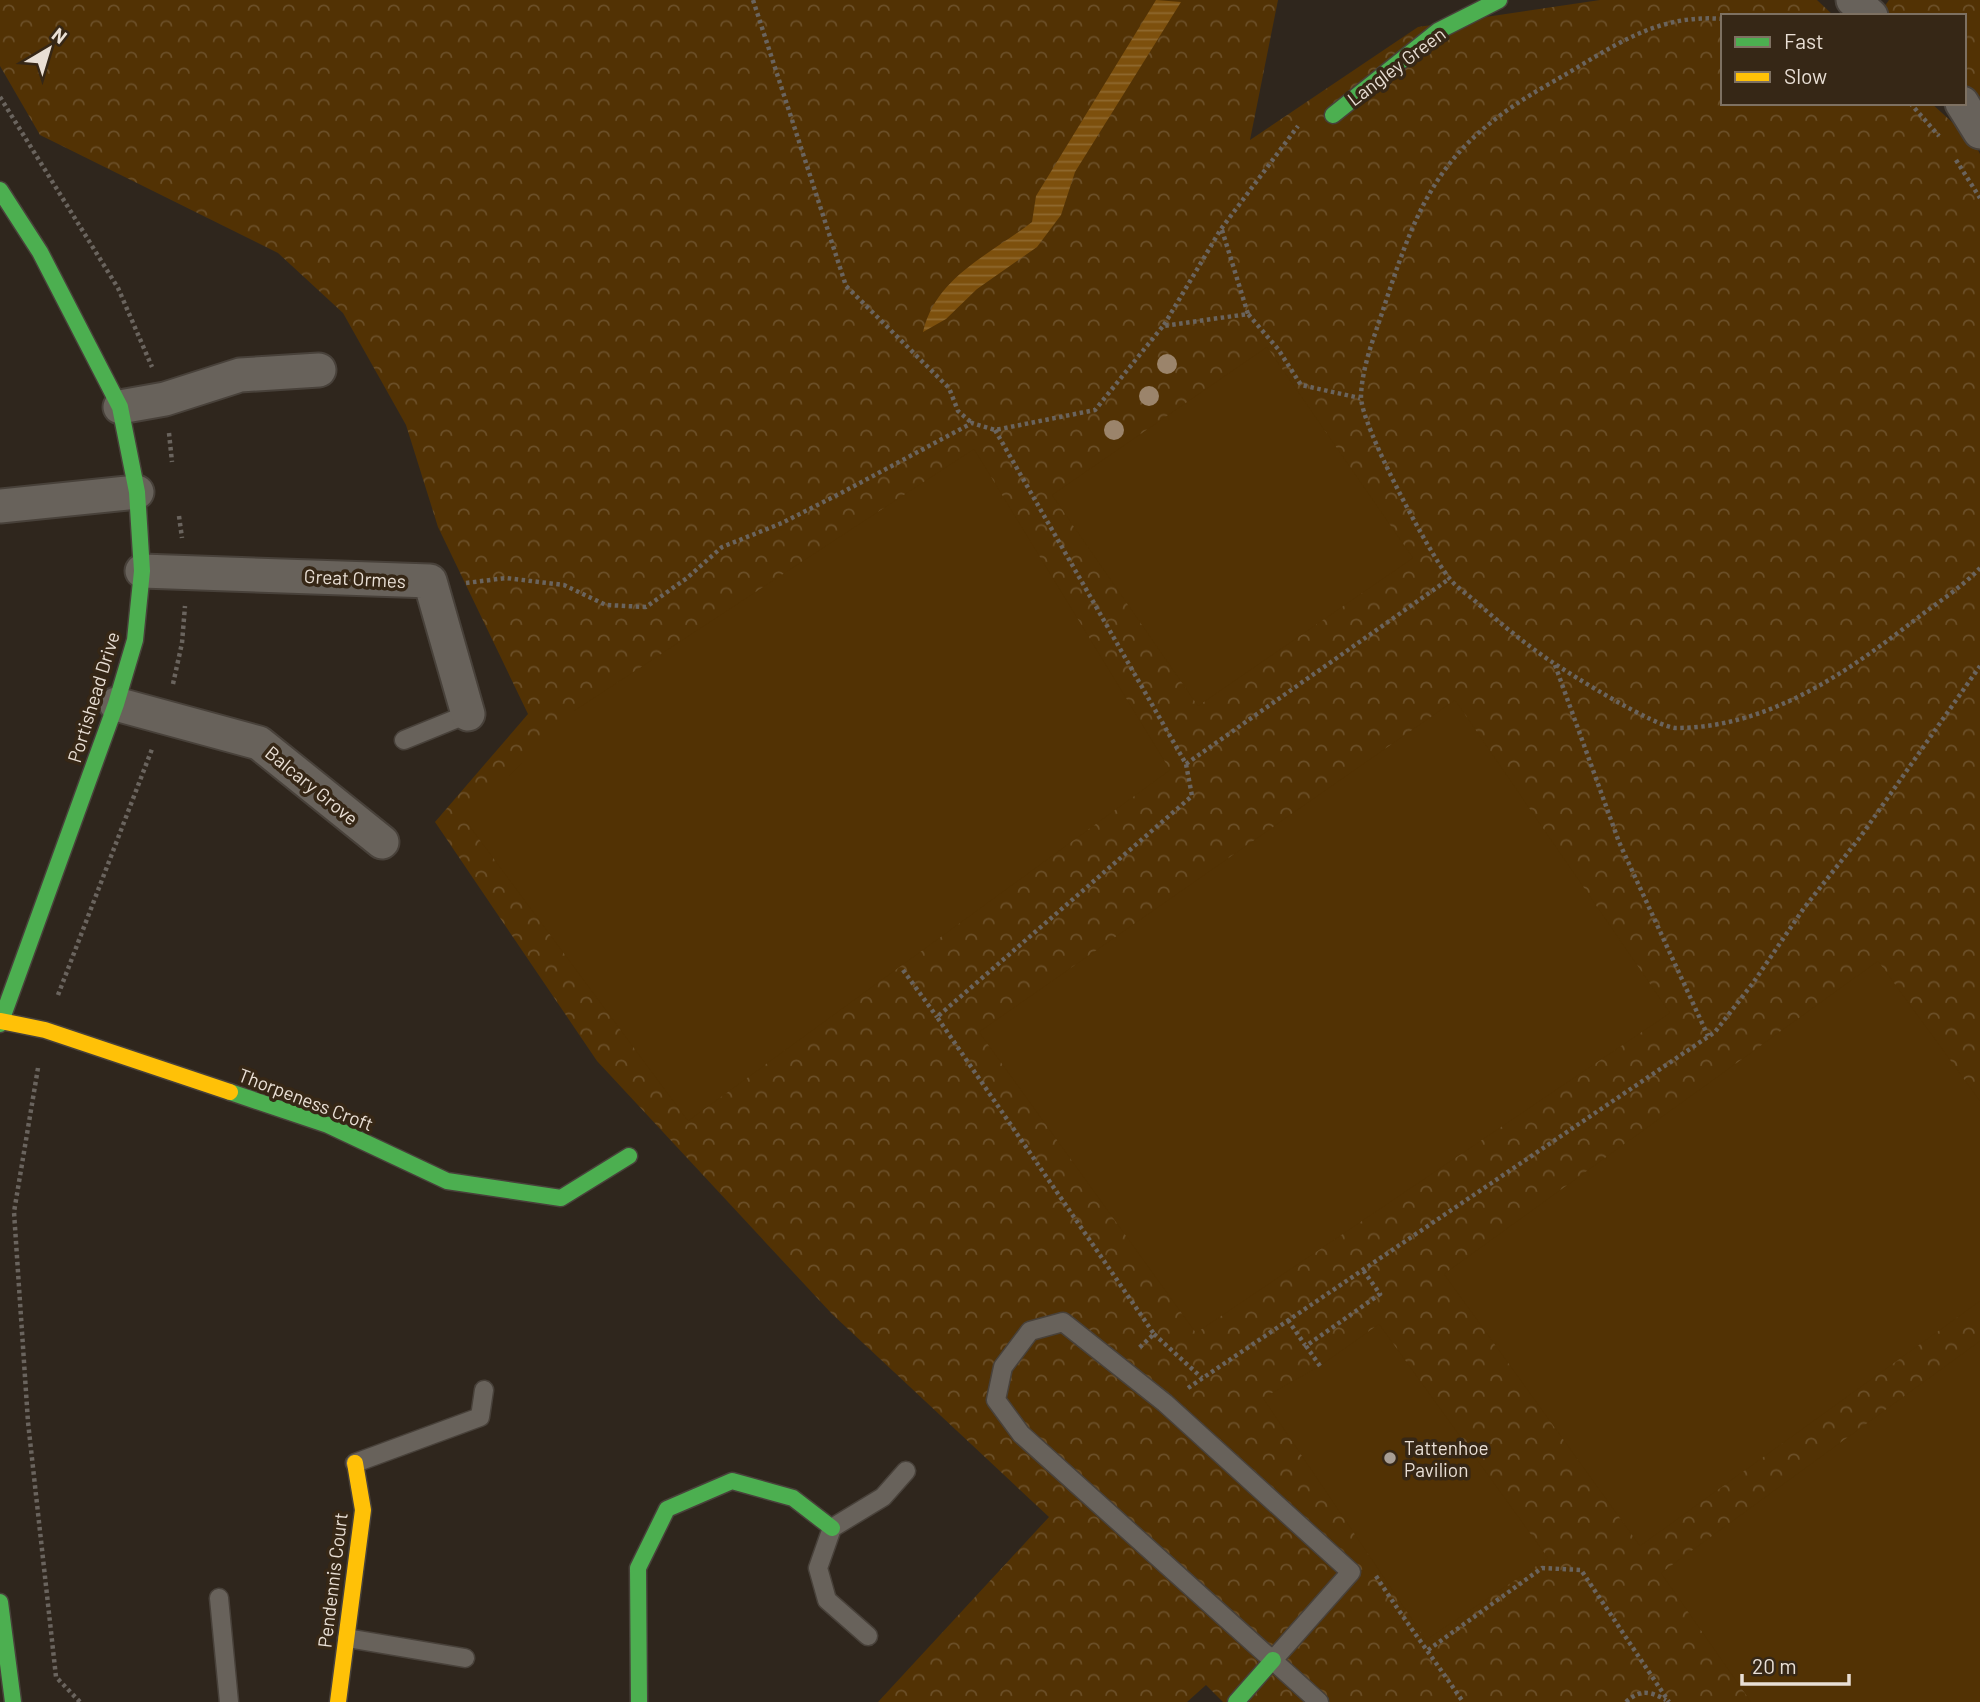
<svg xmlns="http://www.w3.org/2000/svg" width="1980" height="1702" viewBox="0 0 1980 1702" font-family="Barlow,sans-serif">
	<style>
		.forest { fill: url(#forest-crowns) }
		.pitch { fill: #523204 }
		.water { fill: url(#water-rules) }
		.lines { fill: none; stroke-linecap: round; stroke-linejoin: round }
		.lane-casing { stroke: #48413a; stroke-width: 21 }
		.street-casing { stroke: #48413a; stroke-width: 37 }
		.fast-casing { stroke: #48413a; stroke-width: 19 }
		.slow-casing { stroke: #48413a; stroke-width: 19 }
		.path { stroke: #6a645e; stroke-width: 4.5; stroke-dasharray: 3.5 3.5; stroke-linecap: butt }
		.lane { stroke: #68625b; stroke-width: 18 }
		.street { stroke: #68625b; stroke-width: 33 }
		.fast { stroke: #4caf50; stroke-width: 16 }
		.slow { stroke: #ffc107; stroke-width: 16 }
		.tree { fill: #9b846b }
		.poi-dot { fill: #a89e95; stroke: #362716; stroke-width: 2.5 }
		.labels { text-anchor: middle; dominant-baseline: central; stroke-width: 7; stroke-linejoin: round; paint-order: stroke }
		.street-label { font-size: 19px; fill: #e9dfd5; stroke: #362716 }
		.poi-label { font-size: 19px; fill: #e9dfd5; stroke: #362716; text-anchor: start }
	</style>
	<defs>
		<pattern id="forest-crowns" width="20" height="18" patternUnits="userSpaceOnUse" patternTransform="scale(1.75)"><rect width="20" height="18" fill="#523204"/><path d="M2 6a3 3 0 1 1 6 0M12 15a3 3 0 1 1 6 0" fill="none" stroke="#6b4f28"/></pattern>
		<pattern id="water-rules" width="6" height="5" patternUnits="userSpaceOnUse" patternTransform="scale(1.75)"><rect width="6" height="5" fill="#7d500d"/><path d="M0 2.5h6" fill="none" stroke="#8f692f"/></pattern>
	</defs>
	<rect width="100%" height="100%" fill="#2f261d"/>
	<path class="forest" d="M 0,0 L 1278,0 L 1250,140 L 1418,27 L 1600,0 L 1817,0 L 1834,16 L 1723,16 L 1723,103 L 1931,103 L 1974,142 L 1980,154 L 1980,1702 L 1223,1702 L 1206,1685 L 1187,1702 L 878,1702 L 1049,1517 L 832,1314 L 597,1061 L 435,822 L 528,714 L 438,527 L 406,425 L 343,313 L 278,253 L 40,135 L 0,66 Z
		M 1889,0 L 1980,0 L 1980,132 L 1964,103 L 1964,16 L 1878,16 Z"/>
	<path class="pitch" d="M 1267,347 L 1413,558 L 1198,706 L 1052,495 Z
		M 974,449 L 1170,770 L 688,1121 L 465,820 L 574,711 Z
		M 1455,700 L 1670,1013 L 1196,1333 L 979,1032 Z
		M 1878,961 L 1980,1101 L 1980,1301 L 1640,1546 L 1444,1274 Z
		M 1379,1324 L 1548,1558 L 1426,1640 L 1263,1398 L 1320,1366 Z
		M 1980,1341 L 1980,1702 L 1751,1702 L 1661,1573 Z"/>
	<path class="water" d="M 1156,0 L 1181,2 L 1075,172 L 1061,215 L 1037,247 L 977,289 L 946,319 L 923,332 C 936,276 990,255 1032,222 L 1036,196 Z"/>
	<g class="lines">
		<defs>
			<path id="lane" d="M 404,740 L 468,714
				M 355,1463 L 480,1417 L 484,1390
				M 219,1598 L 229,1702
				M 868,1636 L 827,1600 L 818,1568 L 832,1528 L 883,1497 L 906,1471
				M 347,1638 L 465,1658
				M 1273,1660 L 1351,1572 L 1165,1403 L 1063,1322 L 1030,1331 L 1003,1367 L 996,1400 L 1021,1434 L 1319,1702"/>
			<path id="street" d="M 1853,0 L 1871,16
				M 1962,103 L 1980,132
				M 120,407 L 165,399 L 240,375 L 319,370
				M 0,506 L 137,492
				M 142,571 L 430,581 L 468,714
				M 116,704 L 259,743 L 382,842"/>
			<path id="fast" d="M 1333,115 L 1438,31 L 1499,0
				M 0,190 L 40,252 L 120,407 L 137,492 L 142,571 L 135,640 L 116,704 L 0,1024
				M 230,1092 L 328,1125 L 447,1181 L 561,1198 L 629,1156
				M 0,1602 L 13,1702
				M 639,1702 L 638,1568 L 667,1509 L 732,1481 L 793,1498 L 832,1528
				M 1236,1702 L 1273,1660"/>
			<path id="slow" d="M 1,1021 L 45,1030 L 230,1092
				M 338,1702 L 363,1510 L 355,1463"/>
		</defs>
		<use href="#lane" class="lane-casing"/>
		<use href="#street" class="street-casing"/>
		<use href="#fast" class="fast-casing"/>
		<use href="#slow" class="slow-casing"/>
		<path class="path" d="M 753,0 L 846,286 L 949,388 L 958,411 L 972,423
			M 1723,19 C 1652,13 1608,51 1549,84 C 1443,144 1420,196 1384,307 C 1375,335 1362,366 1361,396 C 1360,424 1429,553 1449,578 C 1456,587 1467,594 1475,601 C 1500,623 1525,644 1552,662 C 1573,676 1655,727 1676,728 C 1769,728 1849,671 1920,616 C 1940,601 1963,586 1980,568
			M 0,97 L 118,288 L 152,367
			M 1910,103 L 1939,136
			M 1956,160 L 1980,198
			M 1222,230 L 1248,314
			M 1164,325 L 1221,229 L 1298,126
			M 995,430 L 1186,764 L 1192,796 L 937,1017 L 1154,1334 L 1139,1348
			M 169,433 L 172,462
			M 179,516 L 182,538
			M 466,583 L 506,578 L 564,585 L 606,605 L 646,607 L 687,578 L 722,547 L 782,523 L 841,493 L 972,423 L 995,430 L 1095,410 L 1163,326 L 1248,314 L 1278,349 L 1301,385 L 1360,398
			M 1555,665 L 1619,842 L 1708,1036
			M 173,684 L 182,643 L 185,606
			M 1186,764 L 1449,579
			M 903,970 L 937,1017
			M 58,995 L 152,749
			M 38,1068 L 14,1212 L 28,1422 L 56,1677 L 80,1702
			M 1288,1320 L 1305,1345
			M 1154,1334 L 1202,1378
			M 1320,1366 L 1306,1346 L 1380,1294 L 1363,1270
			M 1188,1388 L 1715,1032 L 1753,983 L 1804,908 L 1861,836 L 1980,666
			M 1376,1576 C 1404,1620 1434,1659 1463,1702
			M 1428,1650 L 1542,1568 L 1581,1570 L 1669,1702
			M 1626,1702 C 1640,1689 1650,1691 1666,1700"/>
		<use href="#lane" class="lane"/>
		<use href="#street" class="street"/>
		<use href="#fast" class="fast"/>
		<use href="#slow" class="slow"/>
	</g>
	<g class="tree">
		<circle cx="1167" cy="364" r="10"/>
		<circle cx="1149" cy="396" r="10"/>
		<circle cx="1114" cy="430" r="10"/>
	</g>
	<circle class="poi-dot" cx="1390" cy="1458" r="7"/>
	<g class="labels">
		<g class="street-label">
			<text transform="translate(1396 66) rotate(-37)">Langley Green</text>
			<text transform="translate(355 578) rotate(3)">Great Ormes</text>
			<text transform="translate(93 697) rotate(-73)">Portishead Drive</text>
			<text transform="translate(312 785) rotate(39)">Balcary Grove</text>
			<text transform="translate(306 1099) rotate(21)">Thorpeness Croft</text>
			<text transform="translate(332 1580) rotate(-83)">Pendennis Court</text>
		</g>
		<g class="poi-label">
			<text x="1404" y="1447">Tattenhoe<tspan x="1404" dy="22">Pavilion</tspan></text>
		</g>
	</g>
	<rect x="1721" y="14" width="245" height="91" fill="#362716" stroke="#7e7162" stroke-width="2"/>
	<rect x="1735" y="37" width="35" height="10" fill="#4caf50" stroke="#7e7162" stroke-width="2"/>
	<text x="1784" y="49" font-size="21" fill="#e9dfd5">Fast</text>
	<rect x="1735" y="72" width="35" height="10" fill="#ffc107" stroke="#7e7162" stroke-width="2"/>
	<text x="1784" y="84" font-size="21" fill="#e9dfd5">Slow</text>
	<g transform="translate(49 49) rotate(38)" stroke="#362716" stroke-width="5" paint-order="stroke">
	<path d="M0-5L12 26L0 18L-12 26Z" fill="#e9dfd5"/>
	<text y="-10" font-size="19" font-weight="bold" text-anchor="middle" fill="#e9dfd5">N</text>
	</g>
	<path d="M1742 1674v10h107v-10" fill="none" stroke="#e9dfd5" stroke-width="3.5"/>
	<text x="1752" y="1674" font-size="21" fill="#e9dfd5" stroke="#362716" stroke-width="5" paint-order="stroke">20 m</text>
</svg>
